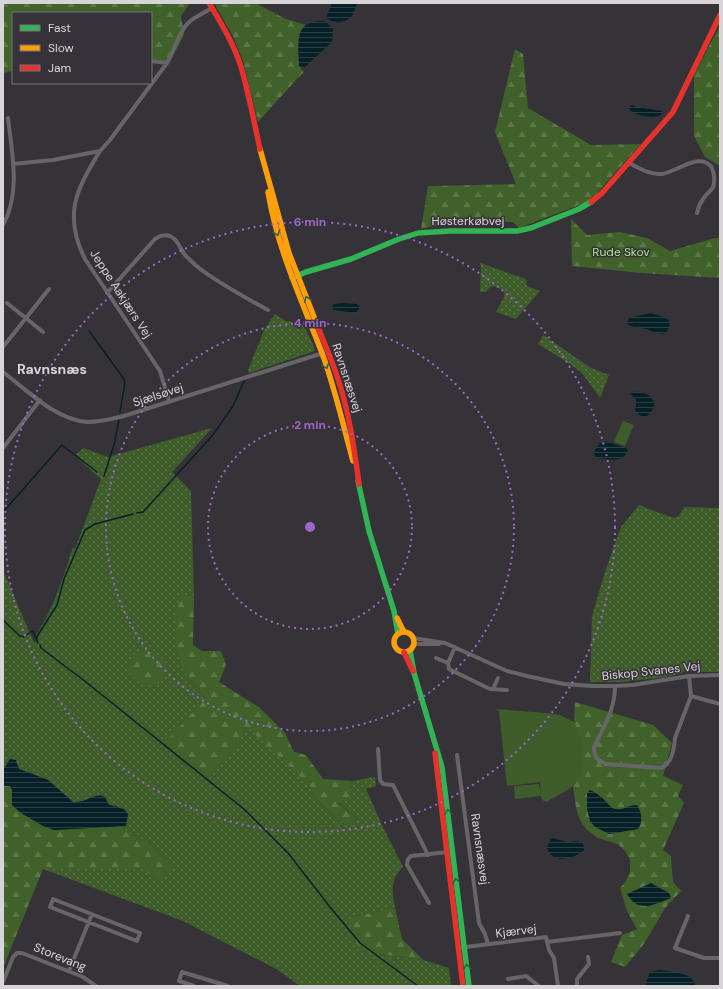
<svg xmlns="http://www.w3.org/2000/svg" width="723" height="989" viewBox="0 0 723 989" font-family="'DM Sans',sans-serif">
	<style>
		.grass { fill: url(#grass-dots) }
		.forest { fill: url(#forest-firs); fill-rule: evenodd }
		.green { fill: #3e5d2a }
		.water { fill: url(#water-rules) }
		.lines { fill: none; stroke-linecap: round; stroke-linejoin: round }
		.stream { stroke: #052127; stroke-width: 1.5 }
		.street { stroke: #676568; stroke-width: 4 }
		.fast { stroke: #30b455; stroke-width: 5.5 }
		.slow { stroke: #ff9f0a; stroke-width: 5.5 }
		.jam { stroke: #e5322d; stroke-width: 5.5 }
		.oneway { stroke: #356043 }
		.ring { fill: none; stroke: #9c67c8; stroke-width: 2; stroke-dasharray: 2 4 }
		.labels { text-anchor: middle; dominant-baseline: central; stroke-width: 3; stroke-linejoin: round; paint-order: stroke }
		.street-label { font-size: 12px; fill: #d8d5d9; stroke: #373239 }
		.park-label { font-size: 12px; fill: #ade78c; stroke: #373239 }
		.quarter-label { font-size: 14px; font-weight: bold; fill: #d8d5d9; stroke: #373239 }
		.centre { fill: #9c67c8; stroke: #373239; stroke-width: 2 }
		.ring-label { font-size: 12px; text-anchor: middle; font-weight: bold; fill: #9c67c8; stroke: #373239; stroke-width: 3; stroke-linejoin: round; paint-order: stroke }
	</style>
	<defs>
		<pattern id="grass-dots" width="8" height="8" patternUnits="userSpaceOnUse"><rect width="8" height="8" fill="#3e5d2a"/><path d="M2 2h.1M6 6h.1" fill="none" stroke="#597348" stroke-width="1.8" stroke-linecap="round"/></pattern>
		<pattern id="forest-firs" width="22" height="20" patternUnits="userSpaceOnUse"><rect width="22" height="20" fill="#406129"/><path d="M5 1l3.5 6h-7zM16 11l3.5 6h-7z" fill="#5b7747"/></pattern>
		<pattern id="water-rules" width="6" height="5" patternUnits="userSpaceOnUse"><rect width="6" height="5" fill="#052127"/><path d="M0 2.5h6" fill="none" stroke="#294046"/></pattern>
	</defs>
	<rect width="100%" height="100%" fill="#363338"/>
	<path class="grass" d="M 480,263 L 526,279 L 527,286 L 540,291 L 516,319 L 496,312 L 504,297 L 504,291 L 494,286 L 489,288 L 486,292 L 480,292 L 481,270 Z
		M 275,314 L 286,321 L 303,324 L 313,344 L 315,351 L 249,373 L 248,370 L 265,328 Z
		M 543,335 L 591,368 L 609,375 L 600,398 L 582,373 L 570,364 L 538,344 Z
		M 212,428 L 172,472 L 191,491 L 194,598 L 183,594 L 187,674 L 206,698 L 245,724 L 309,785 L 317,800 L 345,825 L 357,819 L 338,802 L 348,800 L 352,781 L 375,777 L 376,786 L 366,789 L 381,823 L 403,867 C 390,879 392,892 395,908 L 351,917 L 365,952 L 423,960 L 449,968 L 451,986 L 300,986 L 278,970 L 183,921 L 43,869 L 134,869 L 164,860 L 152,845 L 129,834 L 122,826 L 126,826 L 118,806 L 109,805 L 92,797 L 84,801 L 73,802 L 48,780 L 19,769 L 3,768 L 3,570 L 34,643 L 39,639 L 36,635 C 54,608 63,578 73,547 L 75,549 L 101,479 L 75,456 L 83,448 L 108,457 Z
		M 639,505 L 673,518 L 679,516 L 684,507 L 720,508 L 720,672 L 698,672 L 701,668 L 690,666 L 682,673 L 666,677 L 622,682 L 590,682 L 592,616 L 606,569 L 621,527 Z"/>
	<path class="forest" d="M 3,3 L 190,3 L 181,16 L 184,35 L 169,63 L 151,60 L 151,13 L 13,13 L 13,71 L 3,73 Z
		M 214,3 L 255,3 L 286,19 L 306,25 L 300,34 L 298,50 L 299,66 L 304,72 L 296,80 L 258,122 L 243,61 L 232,34 Z
		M 720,25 L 720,166 L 705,157 L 694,136 L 694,75 Z
		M 515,49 L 523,54 L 528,108 L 591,145 L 641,144 L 590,201 L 519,228 L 513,222 L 452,222 L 421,229 L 428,186 L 516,184 L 495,132 Z
		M 571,219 L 587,235 L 620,232 L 647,238 L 670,251 L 715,238 L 720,238 L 720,278 L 641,273 L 572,266 Z
		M 183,594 L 194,598 L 193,645 L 202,651 L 221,651 L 226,665 L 219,682 L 259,707 L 285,733 L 294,752 L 306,755 L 323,779 L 352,781 L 348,800 L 338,803 L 357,819 L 345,825 L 317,800 L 309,785 L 245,725 L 239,742 L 208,776 L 165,743 L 206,698 L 187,674 L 176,649 L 175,612 Z
		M 148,651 L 164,659 L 167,669 L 158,684 L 144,687 L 127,672 L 133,654 Z
		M 575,702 L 653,725 L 672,743 L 663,776 L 683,785 L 678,796 L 684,803 L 663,850 L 671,856 L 673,882 L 681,891 L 665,908 L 644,944 L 625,967 L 611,962 L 622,935 L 637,929 L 627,911 L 620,888 L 626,881 L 630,872 L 630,860 L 625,851 L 618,844 L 598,838 L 586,829 L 579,818 L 576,808 L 573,786 L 579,776 L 582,763 L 582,746 L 574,722 ZM 587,793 L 602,797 L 612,809 L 623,809 L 631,805 L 595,827 C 587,817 587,806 587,793 ZM 651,884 L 671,898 L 656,903 L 649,907 L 632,891 L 640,889 Z
		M 3,786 L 10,786 L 12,790 L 12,805 L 54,830 L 122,826 L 129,834 L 152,845 L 164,860 L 173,865 L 163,880 L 156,880 L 142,867 L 134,869 L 43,869 L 3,968 Z
		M 395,908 L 402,939 L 423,960 L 365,952 L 349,936 L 351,917 Z"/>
	<path class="green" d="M 623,421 L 634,425 L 625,446 L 614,442 Z
		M 496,709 L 546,713 L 560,715 L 574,722 C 577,730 581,738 582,746 C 583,758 582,776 574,785 C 568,791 555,796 547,802 L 542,800 L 541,796 L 515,799 L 514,786 L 539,784 L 541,795 L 540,782 L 507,786 L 499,711 Z"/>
	<path class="water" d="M 332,3 L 357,3 L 357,4 C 355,8 354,14 351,17 C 344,24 334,23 326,18 Z
		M 318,21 L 325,21 L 333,29 L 332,42 L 305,67 L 299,66 C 300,53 294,34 306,25 C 309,23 315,22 318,21 Z
		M 632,105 L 637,107 L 662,111 L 662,114 C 656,120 635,116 629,109 L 629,107 Z
		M 343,303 L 357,304 L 360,307 L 356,313 L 333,310 L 332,306 L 334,304 Z
		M 650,313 L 665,317 L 670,322 L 669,328 L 666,333 C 658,335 653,331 646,329 C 639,327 633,328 627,324 L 629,318 Z
		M 632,392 C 647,390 664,401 647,416 L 641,416 C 631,409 637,409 636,400 L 631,394 Z
		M 606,441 L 628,449 C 625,464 607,459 596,458 L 594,454 C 595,448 600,442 606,441 Z
		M 10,759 L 16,760 L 19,769 L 48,780 L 73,802 C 77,802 80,802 83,801 C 92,798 97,793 105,797 L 109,805 L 124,809 L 128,814 L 126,826 L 54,830 L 43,826 L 21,813 L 12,805 L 12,790 L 10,786 L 3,786 L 3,768 L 5,767 Z
		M 590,790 C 601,794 610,808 615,809 C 624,811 627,805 637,805 C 642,813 643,821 638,829 L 609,834 L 595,827 L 590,821 L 587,809 L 587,793 Z
		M 553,838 L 567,842 L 575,841 L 583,842 L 584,850 C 574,859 552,865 547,848 L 550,840 Z
		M 651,883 L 669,893 L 671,898 C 655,904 638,914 627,894 Z
		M 660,970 C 670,972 692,972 695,984 L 694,986 L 647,986 L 646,983 L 650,972 Z"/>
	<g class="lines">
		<path class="stream" d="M 89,331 L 124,379 L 125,383 L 120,412
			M 104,476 L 114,445 L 119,420
			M 3,512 L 62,445 L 97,472
			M 137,513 L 143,512 L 212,436 L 233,406 L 244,381
			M 3,620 L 20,636 L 24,637 L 29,633
			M 31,632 L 33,631 L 38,643
			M 36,638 L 57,605 L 64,579 L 85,530 L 95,524 L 133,514
			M 40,645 L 41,648 L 86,682 L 245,810 L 288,853 L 330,907 L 360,943 L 418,986"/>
		<path class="street" d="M 151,61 L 167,63
			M 100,151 C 76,190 63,215 85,259 L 160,371 L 169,401
			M 629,163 C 639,168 650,175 661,174 C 676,173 701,150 712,168 C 714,173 715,181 713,187 C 711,191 706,194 703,199 C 700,203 698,208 697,213
			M 13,164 L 53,160 L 100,151 L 110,140 L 167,63 C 174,51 178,33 188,23 C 194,17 204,13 212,8
			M 3,225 C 21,193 12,153 8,118
			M 107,293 L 155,239 C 160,236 164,234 170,236 C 178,239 180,249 185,255 C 189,259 194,264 199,268 C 220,284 244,297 268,310
			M 7,303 L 43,332
			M 3,347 L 49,289
			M 3,372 C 27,390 56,420 87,422 C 100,422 112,419 124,416 L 323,353
			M 3,448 L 40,400
			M 413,638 L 445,643 L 507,671 L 527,676 L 564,684 L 593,686 L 615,686 L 633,685 L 689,676 L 720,675
			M 413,644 L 439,644
			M 455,647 L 448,663 L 449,669 L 490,689 L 507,690
			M 436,658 L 448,663
			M 615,686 C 615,710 604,726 594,747 C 594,756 597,761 606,764 L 661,768 C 672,764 674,749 675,738 L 691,696 L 689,676
			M 493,689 L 498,678
			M 691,696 L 720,704
			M 378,749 L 380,780 L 383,784 L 393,785 L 428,855
			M 457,755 L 479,923 L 485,934 L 488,944
			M 53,899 L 140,933 L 137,941 L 50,907 Z
			M 429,903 L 407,865 C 407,860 408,858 411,856 L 448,852
			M 688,916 L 675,948 L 704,958 L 720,958
			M 547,942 L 620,933
			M 458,948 L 546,937 L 549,950 L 554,958 L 558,986
			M 69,971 L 92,914
			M 508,979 L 526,976 L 539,986
			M 3,982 L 13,957 L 17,953 L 22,953 L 83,977 L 96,986
			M 194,986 L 179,981 L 182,972 L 228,986
			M 577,986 L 577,979 L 589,964 L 588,957"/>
		<path class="fast" d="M 292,278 L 306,272 L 351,259 L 399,239 L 418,233 L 450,231 L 517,231 L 531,228 L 579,209 L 591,202
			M 358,481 L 369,531 L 394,611 L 398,634
			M 410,650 L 414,673 L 442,767 L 469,986"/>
		<path class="slow" d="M 260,149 L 289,253 L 316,322
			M 268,192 C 278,251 301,298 322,353 C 335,388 343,425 353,461
			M 397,618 L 404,632
			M394 642a10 10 0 1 1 20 0a10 10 0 1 1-20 0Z"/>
		<path class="jam" d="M 209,3 C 221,23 234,44 241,67 C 249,94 254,122 260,149
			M 591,202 L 602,193 L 673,112 L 720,15
			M 316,322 C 323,340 331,358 337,376 C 349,411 354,447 359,484
			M 404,652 L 413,671
			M 435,753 L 463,986"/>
	</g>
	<defs><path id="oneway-chevron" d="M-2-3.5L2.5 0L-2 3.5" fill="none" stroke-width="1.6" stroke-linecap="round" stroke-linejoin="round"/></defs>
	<g class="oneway">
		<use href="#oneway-chevron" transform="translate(277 233) rotate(72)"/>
		<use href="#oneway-chevron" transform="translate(307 299) rotate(-112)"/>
		<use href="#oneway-chevron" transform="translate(326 366) rotate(70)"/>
		<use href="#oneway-chevron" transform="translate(448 812) rotate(-97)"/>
		<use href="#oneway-chevron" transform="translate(456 881) rotate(-97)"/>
		<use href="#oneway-chevron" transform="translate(467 967) rotate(-97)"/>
	</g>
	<g class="ring">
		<circle cx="310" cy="527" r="102"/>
		<circle cx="310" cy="527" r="204"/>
		<circle cx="310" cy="527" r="305"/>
	</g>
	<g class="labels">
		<g class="street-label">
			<text x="468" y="221">Høsterkøbvej</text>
			<text transform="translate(121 294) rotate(57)">Jeppe Aakjærs Vej</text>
			<text transform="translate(347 378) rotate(72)">Ravnsnæsvej</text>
			<text transform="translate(158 395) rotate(-18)">Sjælsøvej</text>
			<text transform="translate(651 671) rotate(-6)">Biskop Svanes Vej</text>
			<text transform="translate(480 849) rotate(82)">Ravnsnæsvej</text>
			<text transform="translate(516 931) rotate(-7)">Kjærvej</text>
			<text transform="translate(60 957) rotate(22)">Storevang</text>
		</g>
		<g class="park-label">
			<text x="621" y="252">Rude Skov</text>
		</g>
		<g class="quarter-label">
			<text x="52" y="369">Ravnsnæs</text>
		</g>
	</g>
	<circle cx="310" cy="527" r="6" class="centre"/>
	<g class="ring-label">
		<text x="310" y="226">6 min</text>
		<text x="310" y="327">4 min</text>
		<text x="310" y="429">2 min</text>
	</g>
	<rect width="723" height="989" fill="none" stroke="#d8d5d9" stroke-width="8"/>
	<rect x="12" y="12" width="140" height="72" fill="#373239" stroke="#777379"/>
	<rect x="20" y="25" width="20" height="6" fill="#30b455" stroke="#777379"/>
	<text x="48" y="32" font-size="12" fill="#d8d5d9">Fast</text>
	<rect x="20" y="45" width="20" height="6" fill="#ff9f0a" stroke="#777379"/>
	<text x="48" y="52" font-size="12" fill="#d8d5d9">Slow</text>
	<rect x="20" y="65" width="20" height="6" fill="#e5322d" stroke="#777379"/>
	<text x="48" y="72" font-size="12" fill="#d8d5d9">Jam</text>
</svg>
